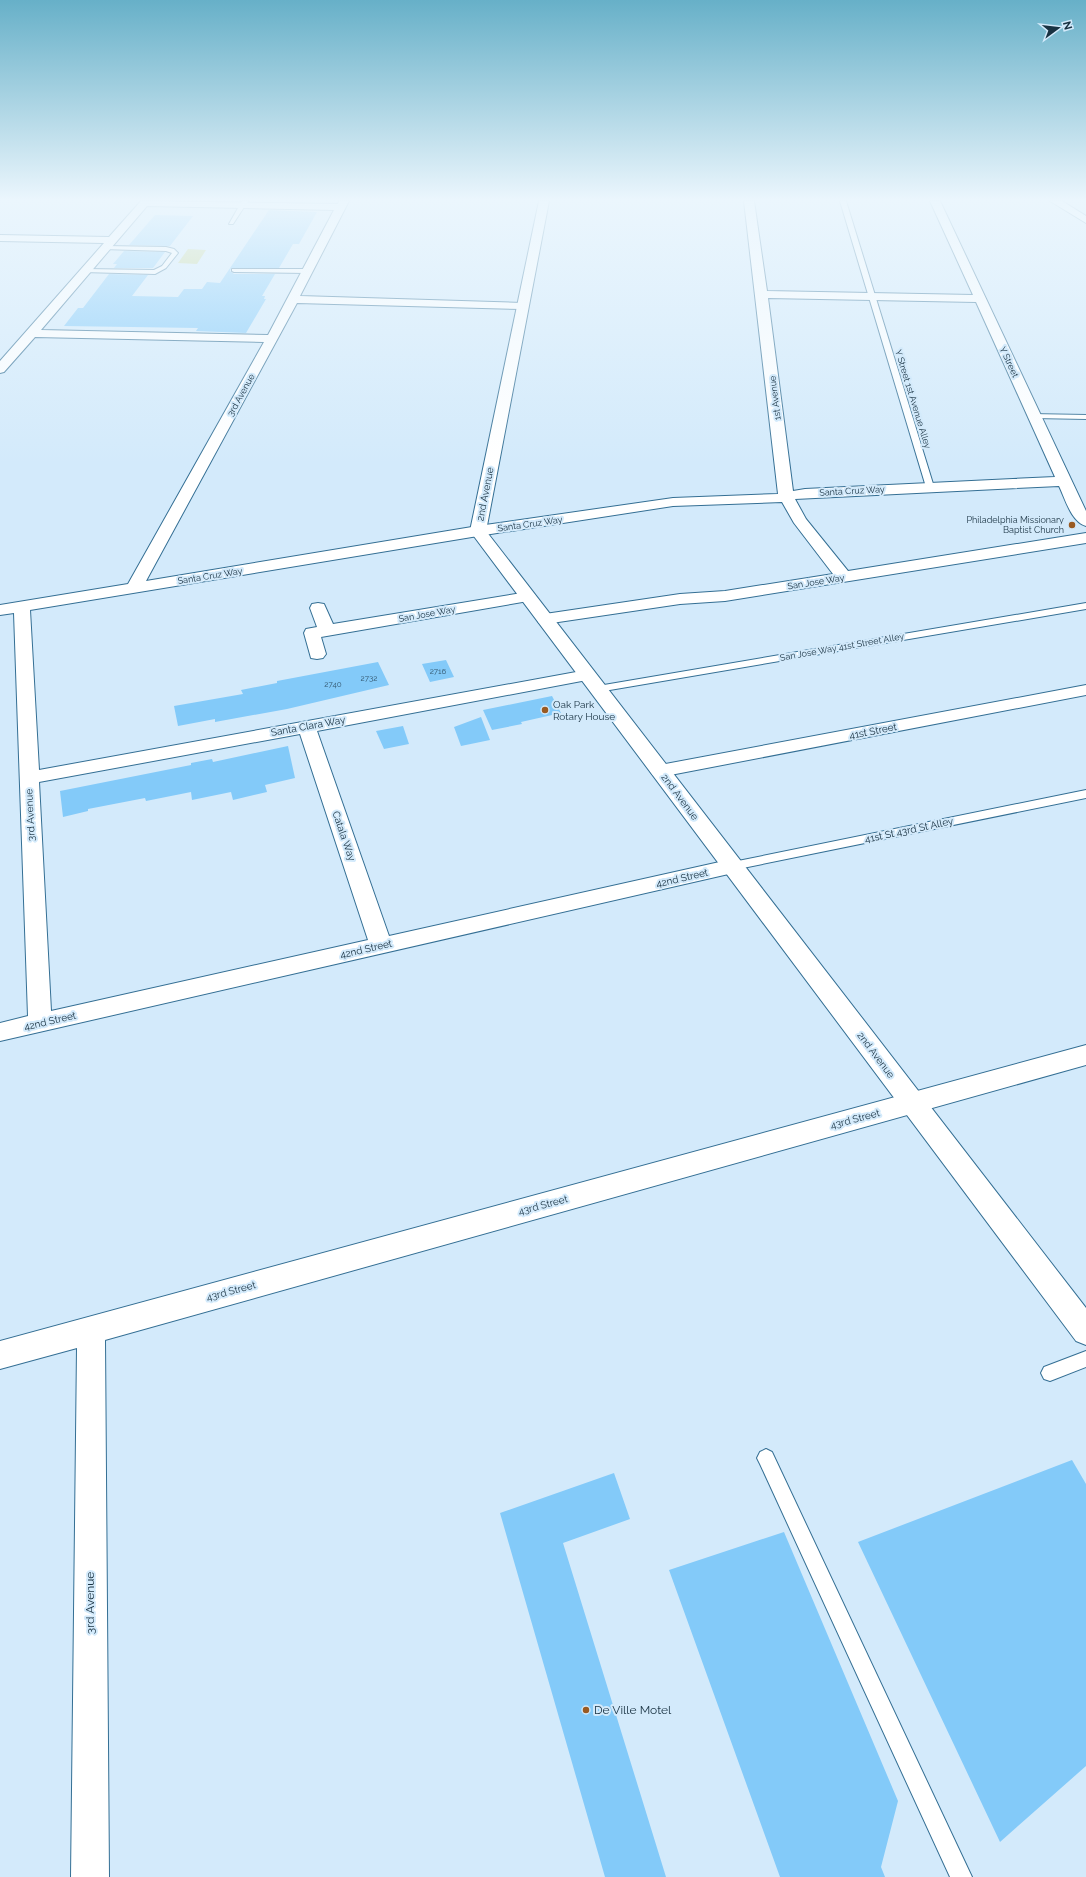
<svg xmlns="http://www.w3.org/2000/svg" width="1086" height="1877" viewBox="0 0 1086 1877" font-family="Raleway,sans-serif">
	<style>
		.green { fill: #c4d38b }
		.building { fill: #83caf9 }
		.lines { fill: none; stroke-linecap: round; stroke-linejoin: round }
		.lane-casing { stroke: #346f94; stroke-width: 2 }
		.street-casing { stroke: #346f94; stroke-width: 2 }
		.secondary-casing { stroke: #346f94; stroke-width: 2 }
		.lane { fill: #fff; fill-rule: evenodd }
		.street { fill: #fff; fill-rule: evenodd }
		.secondary { fill: #fff; fill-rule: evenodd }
		.poi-dot { fill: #995a22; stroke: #d3eafb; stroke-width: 1.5 }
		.labels { text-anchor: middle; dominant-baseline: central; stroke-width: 4; stroke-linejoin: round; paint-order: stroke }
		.number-label { font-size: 8px; fill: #345870 }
		.far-street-label { font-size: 9px; fill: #193242; stroke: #d3eafb }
		.far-poi-label { font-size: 9px; fill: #193242; stroke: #d3eafb; text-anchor: end }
		.street-label { font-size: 10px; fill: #193242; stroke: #d3eafb }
		.poi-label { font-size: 10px; fill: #193242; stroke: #d3eafb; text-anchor: start }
		.near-street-label { font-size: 12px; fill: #193242; stroke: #d3eafb }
		.near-poi-label { font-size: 12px; fill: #193242; stroke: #d3eafb; text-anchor: start }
	</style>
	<rect width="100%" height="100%" fill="#d3eafb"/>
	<path class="green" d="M 188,249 L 206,250 L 197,264 L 178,263 Z"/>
	<path class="building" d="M 269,210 L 317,212 L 299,244 L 293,244 L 279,268 L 231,268 L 230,271 L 234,274 L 275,274 L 262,296 L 265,296 L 264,299 L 266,299 L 246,333 L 196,331 L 198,328 L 64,326 L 78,308 L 83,308 L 109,274 L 148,275 L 132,296 L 178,297 L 184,289 L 202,289 L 207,282 L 220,283 Z
		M 155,215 L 193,216 L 170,246 L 129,245 Z
		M 124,251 L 165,252 L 153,268 L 114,268 L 117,264 L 113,264 Z
		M 446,660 L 454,677 L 430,682 L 422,664 Z
		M 378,662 L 389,685 L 287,709 L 215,722 L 215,719 L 178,726 L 174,706 L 243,694 L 241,690 L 277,683 L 277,681 Z
		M 552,696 L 561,713 L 521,722 L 522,724 L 492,730 L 483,710 Z
		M 481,717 L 490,740 L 461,746 L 454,727 Z
		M 403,726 L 409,744 L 384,749 L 376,731 Z
		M 288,746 L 295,778 L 265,785 L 267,792 L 233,800 L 231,792 L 192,800 L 191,792 L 146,801 L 145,798 L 88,809 L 88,811 L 63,817 L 60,791 L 191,765 L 191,763 L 212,759 L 213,762 Z
		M 1072,1460 L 1086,1484 L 1086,1766 L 1000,1842 L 858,1542 Z
		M 614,1473 L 630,1519 L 563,1543 L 666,1877 L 605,1877 L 500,1513 Z
		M 784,1532 L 898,1801 L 881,1867 L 885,1877 L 780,1877 L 669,1570 Z"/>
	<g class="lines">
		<defs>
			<path id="lane" d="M 242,201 L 248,201 L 233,224 L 229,224 Z
				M 840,201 L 846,201 L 934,487 L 933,489 L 930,490 L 926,487 Z
				M 105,246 L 166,247 L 174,249 L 178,253 L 166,268 L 155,274 L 83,272 L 83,270 L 85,269 L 154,270 L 162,266 L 172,253 L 166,251 L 103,249 L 102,248 Z
				M 232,269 L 307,269 L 310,271 L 307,273 L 234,272 L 232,271 Z
				M 1031,414 L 1086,415 L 1086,419 L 1034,418 L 1031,418 Z
				M 1086,603 L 1086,609 L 598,692 L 593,689 L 598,686 Z
				M 1086,790 L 1086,798 L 733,870 L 729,869 L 727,866 L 729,863 L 733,862 Z
				M 1086,1351 L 1086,1367 L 1050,1381 L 1044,1379 L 1041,1373 L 1044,1367 Z
				M 766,1449 L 772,1452 L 972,1877 L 950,1877 L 760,1464 L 757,1458 L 760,1452 Z"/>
			<path id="street" d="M 141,201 L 338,204 L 339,201 L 349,201 L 300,296 L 522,303 L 528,306 L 522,309 L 297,303 L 146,581 L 478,526 L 673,498 L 778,494 L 744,201 L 754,201 L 767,291 L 973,295 L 930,201 L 940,201 L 1086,511 L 1086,526 C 1071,522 1065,498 1059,486 L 795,499 L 806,519 L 848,571 L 1086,533 L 1086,543 L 725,601 L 680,604 L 545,624 L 539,623 L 537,619 L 539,615 L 545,614 L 680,594 L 725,591 L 833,574 L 794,523 L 782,502 L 673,506 L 478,536 L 30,610 L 39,770 L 587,670 L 593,671 L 596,675 L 593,679 L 587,680 L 317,731 L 389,936 L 733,859 L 740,861 L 743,866 L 740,871 L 733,873 L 0,1041 L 0,1023 L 28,1016 L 14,613 L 0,615 L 0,605 L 128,584 L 264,342 L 35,337 L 4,372 L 0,373 L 0,361 L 104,243 L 0,241 L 0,235 L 109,237 ZM 147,206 L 334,210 L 268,335 L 41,330 ZM 768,298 L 976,302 L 1055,477 L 805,489 L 793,491 ZM 300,734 L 368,940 L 51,1011 L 39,782 Z
				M 1050,201 L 1062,201 L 1086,216 L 1086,223 Z
				M 528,592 L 534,594 L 536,597 L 534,600 L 321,637 L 326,654 L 323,658 L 317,659 L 311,658 L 304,633 L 306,629 L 317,627 L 310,608 L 312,604 L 318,603 L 324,604 L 333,624 Z
				M 1086,685 L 1086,695 L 660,777 L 653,775 L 650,771 L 653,767 L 660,765 Z
				M 1086,1045 L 1086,1065 L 105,1340 L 109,1877 L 71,1877 L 77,1348 L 0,1369 L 0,1341 Z"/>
			<path id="secondary" d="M 539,201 L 549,201 L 486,531 L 1086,1308 L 1086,1345 L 1076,1341 L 470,531 Z"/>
		</defs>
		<use href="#lane" class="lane-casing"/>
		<use href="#street" class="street-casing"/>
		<use href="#secondary" class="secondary-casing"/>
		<use href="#lane" class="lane"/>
		<use href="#street" class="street"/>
		<use href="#secondary" class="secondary"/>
	</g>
	<linearGradient id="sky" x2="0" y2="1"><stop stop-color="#67b0c8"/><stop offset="0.43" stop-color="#ebf6fd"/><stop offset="1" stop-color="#ebf6fd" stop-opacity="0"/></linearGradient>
	<rect width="1086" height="464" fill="url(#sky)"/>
	<g class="poi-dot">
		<circle cx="1072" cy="525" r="4"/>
		<circle cx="545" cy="710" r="4"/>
		<circle cx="586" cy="1710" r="4"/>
	</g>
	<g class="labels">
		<g class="number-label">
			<text x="438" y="671">2716</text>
			<text x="369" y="678">2732</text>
			<text x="333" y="684">2740</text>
		</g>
		<g class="far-street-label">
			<text transform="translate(1009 362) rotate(65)">Y Street</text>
			<text transform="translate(241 395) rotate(-61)">3rd Avenue</text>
			<text transform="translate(775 398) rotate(-97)">1st Avenue</text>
			<text transform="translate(913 399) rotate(73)">Y Street 1st Avenue Alley</text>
			<text transform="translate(852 491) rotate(-3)">Santa Cruz Way</text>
			<text transform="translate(530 524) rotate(-8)">Santa Cruz Way</text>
			<text transform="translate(210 576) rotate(-9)">Santa Cruz Way</text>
			<text transform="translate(816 582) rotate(-9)">San Jose Way</text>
			<text transform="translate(427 614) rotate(-10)">San Jose Way</text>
			<text transform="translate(842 647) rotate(-10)">San Jose Way 41st Street Alley</text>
		</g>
		<g class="far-poi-label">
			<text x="1064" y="520">Philadelphia Missionary<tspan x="1064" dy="10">Baptist Church</tspan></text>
		</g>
		<g class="street-label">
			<text transform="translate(485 494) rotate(-79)">2nd Avenue</text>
			<text transform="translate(308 726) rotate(-10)">Santa Clara Way</text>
			<text transform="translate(873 731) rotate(-11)">41st Street</text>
			<text transform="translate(680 797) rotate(53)">2nd Avenue</text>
			<text transform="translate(30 815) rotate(-93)">3rd Avenue</text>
			<text transform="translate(909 830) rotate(-12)">41st St 43rd St Alley</text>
			<text transform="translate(344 836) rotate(71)">Catala Way</text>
			<text transform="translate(682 878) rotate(-13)">42nd Street</text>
			<text transform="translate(366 949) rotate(-13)">42nd Street</text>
			<text transform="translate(50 1021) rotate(-13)">42nd Street</text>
			<text transform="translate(876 1055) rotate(53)">2nd Avenue</text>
			<text transform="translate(855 1119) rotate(-15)">43rd Street</text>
			<text transform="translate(543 1205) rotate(-15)">43rd Street</text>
			<text transform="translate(231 1291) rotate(-15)">43rd Street</text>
		</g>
		<g class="poi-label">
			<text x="553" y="704">Oak Park<tspan x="553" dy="12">Rotary House</tspan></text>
		</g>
		<g class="near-street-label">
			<text transform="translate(90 1603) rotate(-90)">3rd Avenue</text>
		</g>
		<g class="near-poi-label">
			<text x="594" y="1710">De Ville Motel</text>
		</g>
	</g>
	<g transform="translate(1058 28) rotate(75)" stroke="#d3eafb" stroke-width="3" paint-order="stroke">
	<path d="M0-3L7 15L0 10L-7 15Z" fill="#193242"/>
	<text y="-6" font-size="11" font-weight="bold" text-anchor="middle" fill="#193242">N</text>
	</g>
</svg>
